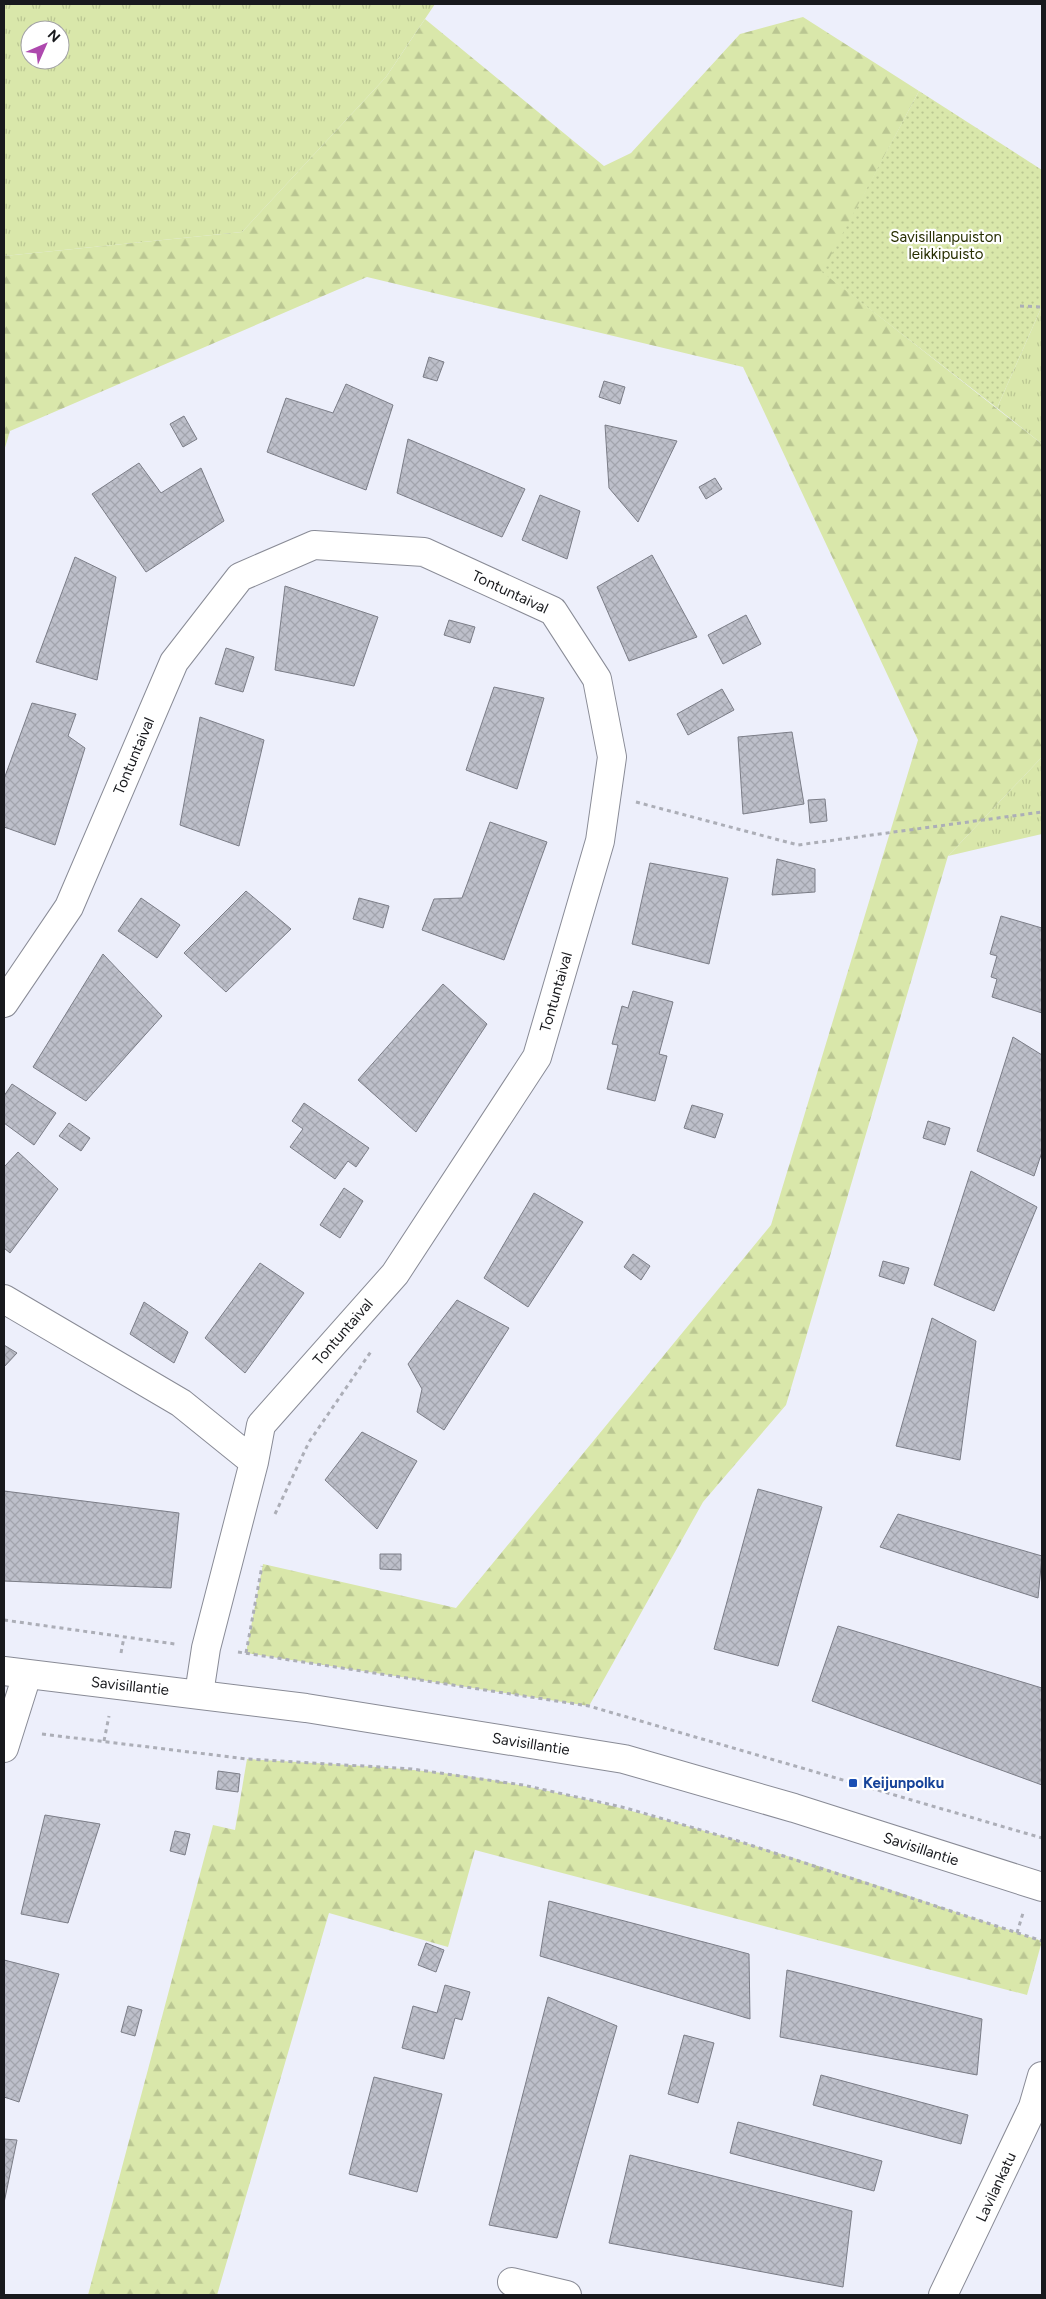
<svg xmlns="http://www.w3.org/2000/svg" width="1046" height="2299" viewBox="0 0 1046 2299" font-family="Figtree,sans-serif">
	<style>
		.grass { fill: url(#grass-tufts); fill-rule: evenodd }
		.forest { fill: url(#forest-firs) }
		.park { fill: url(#park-dots) }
		.building { fill: url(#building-cross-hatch); stroke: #7b7d87 }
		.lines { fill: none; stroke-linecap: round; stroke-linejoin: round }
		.street-casing { stroke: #898b96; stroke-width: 30 }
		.secondary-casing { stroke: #898b96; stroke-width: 30 }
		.path { stroke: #acaeb7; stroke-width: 3; stroke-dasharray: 4 4; stroke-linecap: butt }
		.street { stroke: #fff; stroke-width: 28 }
		.secondary { stroke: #fff; stroke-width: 28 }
		.transit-dot { fill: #1a4fb4; stroke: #fff; stroke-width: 2 }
		.labels { text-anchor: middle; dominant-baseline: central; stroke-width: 4.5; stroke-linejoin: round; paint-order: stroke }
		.park-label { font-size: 15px; fill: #272e00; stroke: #fff }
		.street-label { font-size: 15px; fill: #18191d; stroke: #fff }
		.transit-label { font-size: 15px; font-weight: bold; fill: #164399; stroke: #fff; text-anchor: start }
	</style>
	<defs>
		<pattern id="grass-tufts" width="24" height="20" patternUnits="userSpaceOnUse" patternTransform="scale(1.25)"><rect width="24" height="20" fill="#d9e7aa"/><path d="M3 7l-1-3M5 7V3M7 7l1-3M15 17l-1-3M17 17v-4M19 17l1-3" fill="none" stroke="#bac692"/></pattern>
		<pattern id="forest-firs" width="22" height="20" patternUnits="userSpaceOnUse" patternTransform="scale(1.25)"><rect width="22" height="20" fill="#d9e7aa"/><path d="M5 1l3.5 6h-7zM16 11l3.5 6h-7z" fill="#bac692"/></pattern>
		<pattern id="park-dots" width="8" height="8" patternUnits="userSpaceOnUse" patternTransform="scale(1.25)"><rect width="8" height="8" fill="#d9e7aa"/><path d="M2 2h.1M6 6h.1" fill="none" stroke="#bac692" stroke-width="1.8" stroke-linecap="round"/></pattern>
		<pattern id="building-cross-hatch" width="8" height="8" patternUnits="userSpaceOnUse" patternTransform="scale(1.25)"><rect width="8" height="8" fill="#bdbfca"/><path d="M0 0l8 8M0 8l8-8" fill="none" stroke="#a2a4ad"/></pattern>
	</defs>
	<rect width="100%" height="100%" fill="#edeffb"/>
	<path class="grass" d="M 4,4 L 435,4 L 386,77 L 242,232 L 4,256 ZM 30,30 L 60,30 L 60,60 L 30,60 Z
		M 1042,306 L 1042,444 L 997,408 Z
		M 1042,757 L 1042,834 L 948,856 Z"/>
	<path class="forest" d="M 803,17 L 919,91 L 823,272 L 1042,444 L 1042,757 L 948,856 L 786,1405 L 703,1502 L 589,1706 L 246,1653 L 263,1564 L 456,1608 L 771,1225 L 918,740 L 743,367 L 367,277 L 10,431 L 4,451 L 4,256 L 242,232 L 386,77 L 425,19 L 604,166 L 631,153 L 740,34 Z
		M 247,1759 C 340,1765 434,1767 525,1786 C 701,1822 872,1884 1042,1941 L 1027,1995 L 475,1850 L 448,1947 L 329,1913 L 217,2295 L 88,2295 L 213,1825 L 235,1830 Z"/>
	<path class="park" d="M 919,91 L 1042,170 L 1042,306 L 997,408 L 822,272 Z"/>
	<path class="building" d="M 429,357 L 444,362 L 437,381 L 423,377 Z
		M 604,381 L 625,387 L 620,404 L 599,397 Z
		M 346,384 L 393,405 L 366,490 L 267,452 L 286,398 L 333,413 Z
		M 184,416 L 197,439 L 183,447 L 170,424 Z
		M 605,425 L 677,441 L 638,522 L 609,488 Z
		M 408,439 L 525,489 L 502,537 L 397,493 Z
		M 139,463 L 161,493 L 201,468 L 224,521 L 146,572 L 92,494 Z
		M 715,478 L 722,489 L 706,499 L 699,487 Z
		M 540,495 L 580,511 L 567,559 L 522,540 Z
		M 652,555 L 697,637 L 629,661 L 597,587 Z
		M 75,557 L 116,577 L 97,680 L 36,662 Z
		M 285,586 L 378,617 L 354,686 L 275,670 Z
		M 746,615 L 761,644 L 723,664 L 708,635 Z
		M 449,620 L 475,627 L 470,643 L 444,635 Z
		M 226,648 L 254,657 L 243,692 L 215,684 Z
		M 494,687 L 544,698 L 517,789 L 466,770 Z
		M 722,689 L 734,710 L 688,735 L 677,714 Z
		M 32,703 L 76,714 L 68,736 L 85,748 L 55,845 L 4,827 L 4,779 Z
		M 200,717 L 264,740 L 239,846 L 180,825 Z
		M 792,732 L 804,804 L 743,814 L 738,737 Z
		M 825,799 L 827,821 L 810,823 L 808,800 Z
		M 490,822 L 547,842 L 504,960 L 422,930 L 434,899 L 462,898 Z
		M 777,859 L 815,869 L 815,892 L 772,895 Z
		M 650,863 L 728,878 L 709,964 L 632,944 Z
		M 246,891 L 291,929 L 226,992 L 184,953 Z
		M 141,898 L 180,925 L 157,958 L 118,931 Z
		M 359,898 L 389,906 L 383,928 L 353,919 Z
		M 1001,916 L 1042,928 L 1042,1013 L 992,997 L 997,979 L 991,977 L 997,956 L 990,954 Z
		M 103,954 L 162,1016 L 86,1101 L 33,1067 Z
		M 443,984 L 487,1024 L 416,1132 L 358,1080 Z
		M 633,991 L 673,1002 L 659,1054 L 667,1056 L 655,1101 L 607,1089 L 618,1045 L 612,1044 L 622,1006 L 628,1008 Z
		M 1013,1037 L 1042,1055 L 1042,1152 L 1034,1176 L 977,1151 Z
		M 12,1084 L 56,1113 L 34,1145 L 4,1123 L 4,1096 Z
		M 304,1103 L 369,1148 L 356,1167 L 348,1161 L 335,1179 L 290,1147 L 303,1129 L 292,1121 Z
		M 692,1105 L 723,1114 L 715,1138 L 684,1128 Z
		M 928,1121 L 950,1128 L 945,1145 L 923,1138 Z
		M 69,1123 L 90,1138 L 81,1151 L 59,1136 Z
		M 18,1152 L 58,1189 L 10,1253 L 4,1248 L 4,1167 Z
		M 971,1171 L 1037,1207 L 994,1311 L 934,1285 Z
		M 344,1188 L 363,1201 L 340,1238 L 320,1225 Z
		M 534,1193 L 583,1222 L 528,1307 L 484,1278 Z
		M 633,1254 L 650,1266 L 641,1280 L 624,1267 Z
		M 883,1261 L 909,1268 L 904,1284 L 879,1276 Z
		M 260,1263 L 304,1293 L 245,1373 L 205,1338 Z
		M 457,1300 L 509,1328 L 444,1430 L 417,1412 L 422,1389 L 408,1364 Z
		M 144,1302 L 188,1332 L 174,1363 L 130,1334 Z
		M 932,1318 L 976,1341 L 960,1460 L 896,1446 Z
		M 4,1345 L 17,1353 L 4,1367 Z
		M 362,1432 L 417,1461 L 377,1529 L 325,1480 Z
		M 758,1489 L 822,1507 L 778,1666 L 714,1649 Z
		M 4,1491 L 179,1513 L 171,1588 L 4,1581 Z
		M 898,1514 L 1042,1556 L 1038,1598 L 880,1547 Z
		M 380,1554 L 401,1554 L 401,1570 L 380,1569 Z
		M 838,1626 L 1042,1688 L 1042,1785 L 812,1701 Z
		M 218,1771 L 240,1774 L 238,1792 L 216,1789 Z
		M 45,1815 L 100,1824 L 68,1923 L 21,1914 Z
		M 175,1831 L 190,1834 L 185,1855 L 170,1851 Z
		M 549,1901 L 749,1954 L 750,2019 L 540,1956 Z
		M 426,1943 L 444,1950 L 436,1972 L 418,1965 Z
		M 4,1960 L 59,1974 L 19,2102 L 4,2097 Z
		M 787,1970 L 982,2019 L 977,2075 L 780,2037 Z
		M 445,1985 L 470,1992 L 462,2020 L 455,2018 L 444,2059 L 402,2048 L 413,2006 L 437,2013 Z
		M 548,1997 L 617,2026 L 557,2238 L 489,2225 Z
		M 128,2006 L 142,2010 L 135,2036 L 121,2032 Z
		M 684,2035 L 714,2043 L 698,2103 L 668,2094 Z
		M 821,2075 L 968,2115 L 961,2144 L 813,2105 Z
		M 374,2077 L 442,2094 L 417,2192 L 349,2174 Z
		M 738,2122 L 882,2161 L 874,2191 L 730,2153 Z
		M 4,2139 L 17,2140 L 4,2203 Z
		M 630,2155 L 852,2211 L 843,2287 L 609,2243 Z"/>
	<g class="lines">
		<defs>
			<path id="street" d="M 4,1003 L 69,907 L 174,662 L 240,577 L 314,545 L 424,552 L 553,611 L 597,679 L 612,757 L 600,841 L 537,1057 L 395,1274 L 261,1425 L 254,1462 L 206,1648 L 199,1694
				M 4,1299 L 181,1403 L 254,1462
				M 4,1748 L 27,1675
				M 512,2282 L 567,2295
				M 943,2295 L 1033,2107 L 1042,2076"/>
			<path id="secondary" d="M 4,1671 L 306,1708 L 624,1759 L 794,1808 L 1042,1887"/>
		</defs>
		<use href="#street" class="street-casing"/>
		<use href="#secondary" class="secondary-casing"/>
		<path class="path" d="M 1020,306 L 1042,307
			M 636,802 L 798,845 L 1042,812
			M 275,1514 L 309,1442 L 372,1350
			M 4,1620 L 175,1644
			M 238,1652 L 589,1706 L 1042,1838
			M 121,1653 L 124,1637
			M 246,1653 L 262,1566
			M 42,1734 L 247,1759 L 412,1769 L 523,1785 L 626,1808 L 735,1840 L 1042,1941
			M 104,1741 L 109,1716
			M 1017,1933 L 1023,1913"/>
		<use href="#street" class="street"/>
		<use href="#secondary" class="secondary"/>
	</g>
	<rect class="transit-dot" x="848" y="1778" width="10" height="10" rx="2.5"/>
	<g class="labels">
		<g class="park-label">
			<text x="946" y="237">Savisillanpuiston<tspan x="946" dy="17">leikkipuisto</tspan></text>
		</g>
		<g class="street-label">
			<text transform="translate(510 592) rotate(25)">Tontuntaival</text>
			<text transform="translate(134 756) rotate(-67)">Tontuntaival</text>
			<text transform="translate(556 992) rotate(-74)">Tontuntaival</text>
			<text transform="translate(343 1332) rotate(-49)">Tontuntaival</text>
			<text transform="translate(130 1686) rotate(6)">Savisillantie</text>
			<text transform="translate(531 1744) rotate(9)">Savisillantie</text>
			<text transform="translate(921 1849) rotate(18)">Savisillantie</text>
			<text transform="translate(996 2187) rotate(-65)">Lavilankatu</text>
		</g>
		<g class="transit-label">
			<text x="863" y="1783">Keijunpolku</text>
		</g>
	</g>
	<rect width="1046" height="2299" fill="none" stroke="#18191d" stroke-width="10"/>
	<g transform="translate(45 45) rotate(45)"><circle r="24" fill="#ffffff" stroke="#a3a3a5"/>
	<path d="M0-4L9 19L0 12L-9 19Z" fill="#ae49ae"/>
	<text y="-8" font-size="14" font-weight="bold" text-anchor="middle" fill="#18191d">N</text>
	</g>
</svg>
